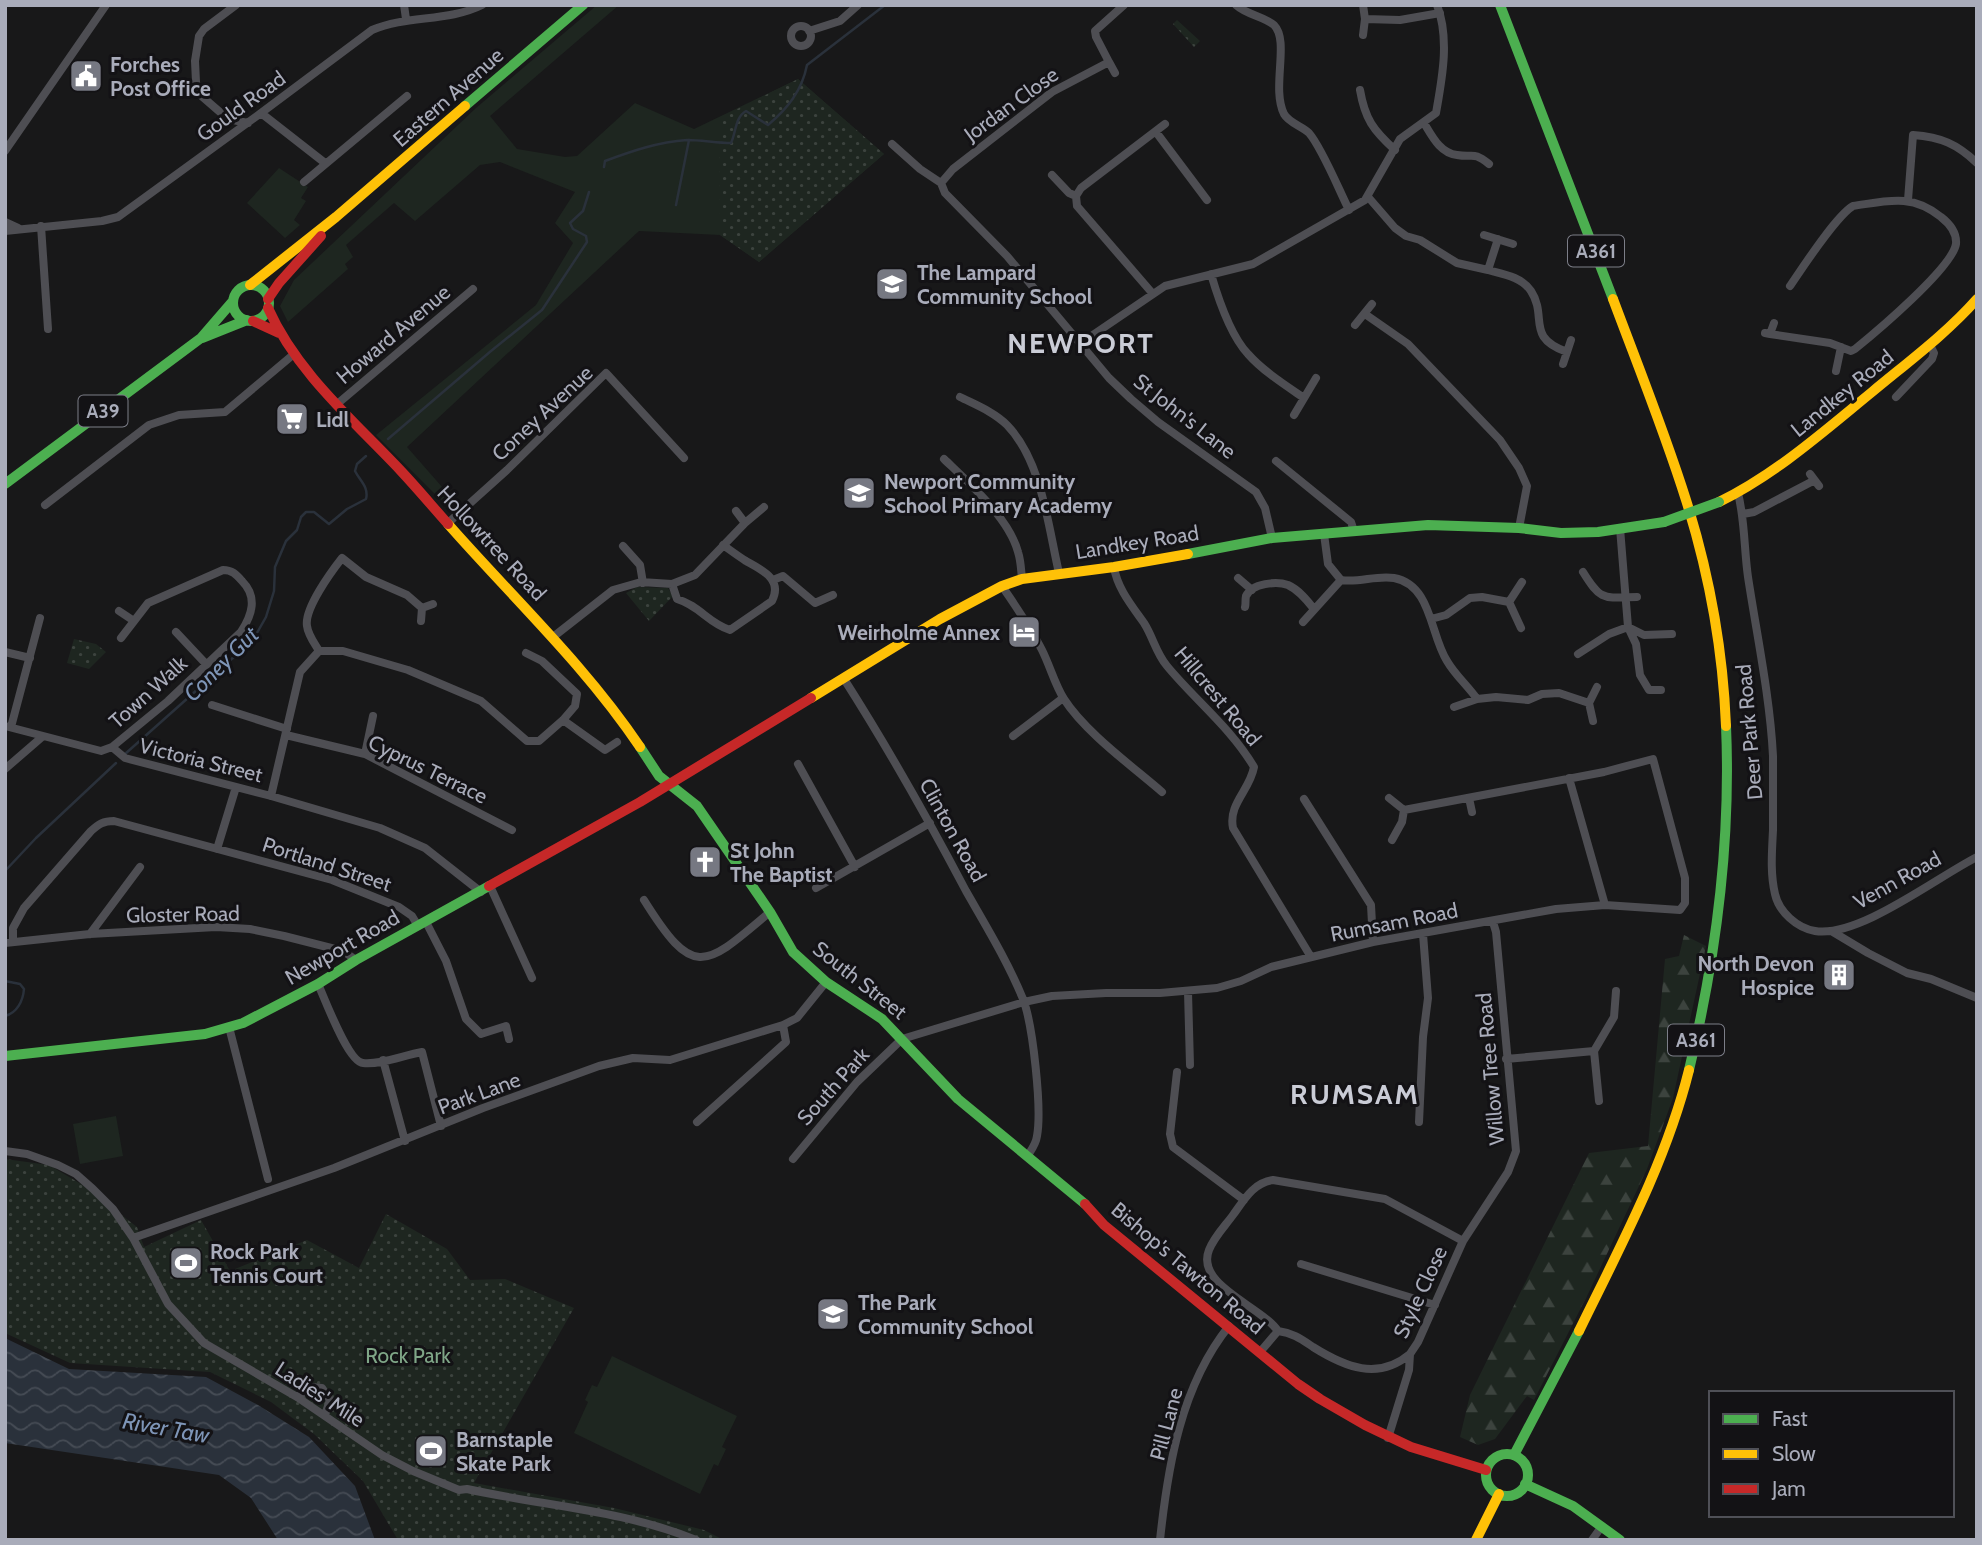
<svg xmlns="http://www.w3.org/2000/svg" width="1982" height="1545" viewBox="0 0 1982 1545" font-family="Cabin,sans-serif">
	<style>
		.grass { fill: #1e2620 }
		.forest { fill: url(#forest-firs) }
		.park { fill: url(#park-dots) }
		.water { fill: url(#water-waves) }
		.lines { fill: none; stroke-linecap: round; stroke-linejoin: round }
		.stream { stroke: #2a313b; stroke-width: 2.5 }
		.street { stroke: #4e4e53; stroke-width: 8 }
		.fast { stroke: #4caf50; stroke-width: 10 }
		.slow { stroke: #ffc107; stroke-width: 10 }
		.jam { stroke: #c62828; stroke-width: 10 }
		.fast-bridge { stroke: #4caf50; stroke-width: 10 }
		.labels { text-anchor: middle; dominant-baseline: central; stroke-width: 6; stroke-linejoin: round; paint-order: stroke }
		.shield { fill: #131215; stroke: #7c7e88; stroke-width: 2 }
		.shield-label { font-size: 19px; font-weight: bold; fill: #a9acba }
		.poi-label { font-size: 21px; font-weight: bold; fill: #a9acba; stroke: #131215; text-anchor: start }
		.street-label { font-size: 21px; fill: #a9acba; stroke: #131215 }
		.park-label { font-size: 21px; fill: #7fa687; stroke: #131215 }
		.water-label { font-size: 23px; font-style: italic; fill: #7e95b7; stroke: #131215 }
		.district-label { font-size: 28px; font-weight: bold; letter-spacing: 2px; fill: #caccd6; stroke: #131215 }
	</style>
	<defs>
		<pattern id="forest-firs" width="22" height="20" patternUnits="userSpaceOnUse" patternTransform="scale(1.75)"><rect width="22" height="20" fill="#1e2620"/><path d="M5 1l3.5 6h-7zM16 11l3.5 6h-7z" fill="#3c433e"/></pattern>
		<pattern id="park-dots" width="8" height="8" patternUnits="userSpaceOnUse" patternTransform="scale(1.75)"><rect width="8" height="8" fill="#1e2620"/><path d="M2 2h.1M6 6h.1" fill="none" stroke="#3c433e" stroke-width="1.8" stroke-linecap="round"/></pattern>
		<pattern id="water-waves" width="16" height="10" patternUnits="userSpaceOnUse" patternTransform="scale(1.75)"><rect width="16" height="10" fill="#2a313b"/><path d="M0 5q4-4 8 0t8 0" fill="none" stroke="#464c55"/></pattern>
	</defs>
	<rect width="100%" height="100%" fill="#181819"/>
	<path class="grass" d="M 597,5 L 619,5 L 490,116 L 517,149 L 565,157 L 577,156 L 635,103 L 694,129 L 798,79 L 884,154 L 759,262 L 720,235 L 639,231 L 407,447 L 457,504 L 451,510 L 376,435 L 536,305 L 573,243 L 555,223 L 575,192 L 500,162 L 480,165 L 415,221 L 394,203 L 346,245 L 353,257 L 345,264 L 348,269 L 288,322 L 280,306 L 294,280 L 476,108 Z
		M 279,168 L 308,187 L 301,198 L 306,201 L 294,220 L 300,225 L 285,238 L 247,203 Z
		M 116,1116 L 123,1156 L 80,1164 L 73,1124 Z
		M 612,1356 L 737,1416 L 722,1447 L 726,1449 L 718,1466 L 714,1464 L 700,1494 L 574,1433 L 588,1402 L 585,1400 L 592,1385 L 597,1387 Z"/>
	<path class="forest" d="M 1684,935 L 1706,946 L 1673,1098 L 1647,1169 L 1588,1294 L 1534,1400 L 1527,1396 L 1495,1439 L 1478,1445 L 1460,1437 L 1470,1395 L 1589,1153 L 1648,1146 L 1665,959 L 1679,956 Z"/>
	<path class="park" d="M 1177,20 L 1200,41 L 1194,47 L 1173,24 Z
		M 798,79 L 884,154 L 759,262 L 720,235 L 719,143 L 723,116 Z
		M 637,587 L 668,588 L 673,596 L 649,621 L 626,593 Z
		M 74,639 L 96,644 L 106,652 L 89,669 L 67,663 Z
		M 5,1159 L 49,1165 L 86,1187 L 137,1227 L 144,1247 L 201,1220 L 230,1271 L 307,1240 L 359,1268 L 386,1214 L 447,1249 L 470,1280 L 505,1279 L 574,1308 L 474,1483 L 614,1508 L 704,1530 L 724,1540 L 398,1540 L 363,1481 L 314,1434 L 271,1402 L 210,1372 L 70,1363 L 5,1333 Z"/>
	<path class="water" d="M 5,1338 L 69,1369 L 206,1377 L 258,1405 L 309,1437 L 355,1486 L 375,1540 L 278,1540 L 251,1498 L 219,1475 L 5,1443 Z"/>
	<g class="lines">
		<path class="stream" d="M 604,167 L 605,161 C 632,151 658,142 687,140 C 701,140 717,143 731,143 C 736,133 735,117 746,111 L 768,125 C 787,109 802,91 807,65 L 885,5
			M 676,205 L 689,140
			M 388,439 L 491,351 L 542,310 L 587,242 L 586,236 L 573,229 L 570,223 L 583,211 L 589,192
			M 125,754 L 253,640 L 266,617 L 274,591 L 275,567 L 286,541 L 297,530 L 301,517 L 306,512 L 314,512 L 329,524 L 347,509 L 366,499 C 369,487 360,481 355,471 L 357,464 L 366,456
			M 5,871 L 36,838 L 116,763
			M 5,981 L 20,984 L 24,989 C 23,1001 17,1013 5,1016"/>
		<path class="street" d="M 236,5 L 204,29 L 199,36 L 195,61 L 196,82 L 198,93 L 228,119 L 248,123
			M 404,5 L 406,19
			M 1236,5 C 1247,15 1263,16 1274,25 C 1290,41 1271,88 1284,114 C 1289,123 1302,126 1309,133 C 1322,148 1339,190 1349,210
			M 1365,19 L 1400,20 L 1440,13
			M791 36a10 10 0 1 1 20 0a10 10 0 1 1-20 0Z
			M 809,31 L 840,21 L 858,5
			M 1363,35 L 1365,19 L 1363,5
			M 1109,62 L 1115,73
			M 1360,90 C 1365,119 1373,130 1395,150
			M 261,113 L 325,163
			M 1424,123 C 1432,136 1440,153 1457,155 C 1475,158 1472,151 1489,164
			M 1156,132 L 1207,200
			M 892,144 L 920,169 L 941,183 L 945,193 L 1007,256 L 1109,378 L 1131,399 L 1158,422 L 1256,492 L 1265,508 L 1272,538
			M 5,151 L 106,5
			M 1052,175 L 1069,193 L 1076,196 L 1077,206 L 1153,294
			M 304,182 L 407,96
			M 941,183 L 953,169 L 1052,92 L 1109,62 L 1096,37 L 1095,31 L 1124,5
			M 1076,196 L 1081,188 L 1165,124
			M 1369,198 L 1395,228 L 1406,236 L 1420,240 L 1457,263 L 1488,270
			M 1908,200 L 1913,135 C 1941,137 1957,144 1977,163
			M 5,222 L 18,228
			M 41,226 L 48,329
			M 5,231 L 102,221 L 118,217 L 261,113 L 372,30 C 407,15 448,22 482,5
			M 1484,235 L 1513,244
			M 1498,239 L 1488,270 C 1503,274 1522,277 1531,291 C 1548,317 1525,337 1567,352
			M 1211,274 C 1218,298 1230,335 1248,354 C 1263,371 1285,385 1304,398
			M 1365,314 L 1408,344 L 1500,440 L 1519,468 L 1527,486 L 1519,528
			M 1355,325 L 1372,304
			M 1765,333 L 1770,334 L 1774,323
			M 1770,334 L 1830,343 L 1851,351 L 1855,349 C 1876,332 1952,268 1956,244 C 1957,232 1950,224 1941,217 C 1912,193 1887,201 1853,206 C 1836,216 1803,267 1790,286
			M 1081,343 L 1165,286 L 1253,264 L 1365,200 L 1400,139 L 1436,113 C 1442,79 1450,39 1437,5
			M 1563,364 L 1571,340
			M 1836,371 L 1841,347
			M 960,397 C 976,405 994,412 1007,425 C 1042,461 1048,526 1059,573
			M 1896,397 L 1932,359 L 1934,353 L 1931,347
			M 336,405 L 473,289
			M 1294,415 L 1316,378
			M 944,459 C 969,483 1009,518 1018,552 C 1021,561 1021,570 1022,579
			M 1276,461 L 1351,522 L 1354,531
			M 1810,474 L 1819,486
			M 1738,493 C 1745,521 1744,549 1748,577 C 1757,636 1770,697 1773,756 C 1773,781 1773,805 1773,830 C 1772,851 1770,873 1775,894 C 1779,912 1797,928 1815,931 C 1859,938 1937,877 1977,857
			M 45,505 L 149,425 L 179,415 L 225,412 L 294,354
			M 1743,514 L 1754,512 L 1813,481
			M 448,523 L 507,470 L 606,373 L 684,458
			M 745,523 L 764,507
			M 1620,528 L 1628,627 L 1636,644 L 1640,675 L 1649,690 L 1661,690
			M 1324,534 L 1328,564 L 1341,580 C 1359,583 1376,575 1394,578 C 1432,585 1430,635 1447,661 C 1455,675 1468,686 1477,699
			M 623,546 L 640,565 L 643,583
			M 1114,567 C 1117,588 1132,606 1144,623 C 1153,637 1156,653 1167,666 C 1195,700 1231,728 1254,767 C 1250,790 1228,804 1233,828 L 1311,957
			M 1583,572 C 1601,601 1603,598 1637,597
			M 1238,578 L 1252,590
			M 773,580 L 783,576 L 815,603 L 833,595
			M 672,584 L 677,599 C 700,606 708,623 730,630 L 772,601 C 783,579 762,570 746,561 C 738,556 730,550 723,545
			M 1002,586 C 1016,607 1031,628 1042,650 C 1050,666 1055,685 1064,699 C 1085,732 1132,766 1162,792
			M 1509,602 L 1522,582
			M 1245,607 C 1246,604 1245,600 1246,596 C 1252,583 1277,581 1288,585 C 1299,590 1307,600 1314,609
			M 119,611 L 134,621
			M 1431,619 L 1446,615 L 1470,598 L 1482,597 L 1509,602 L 1521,628
			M 421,621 L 422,608 L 433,604
			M 1303,622 L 1341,580
			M 176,632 L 206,664
			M 553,637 L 613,590 L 641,582 L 672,584 L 695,575 L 745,523 L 736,511
			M 319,651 C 315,644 308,635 307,626 C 304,609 331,572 342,558 L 366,577 L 407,595 L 422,608
			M 5,652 L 30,658
			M 1578,654 L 1609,634 L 1628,627 L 1644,635 L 1672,634
			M 844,679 C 888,748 928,819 966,891 C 986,926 1008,962 1023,999 C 1033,1025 1042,1109 1037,1136 C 1036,1144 1032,1149 1028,1155
			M 1589,703 L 1597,687
			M 212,705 L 287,729
			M 1454,707 L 1477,699 L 1496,697 L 1528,700 L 1542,694 L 1559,693 L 1589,703 L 1593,721
			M 563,720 L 605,750 L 617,742
			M 5,726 L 101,751 L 112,747 L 125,758 L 271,796 L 380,828 L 425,848 L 481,892
			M 11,727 L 40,618
			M 286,735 L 365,754 L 512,830
			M 1013,736 L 1063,698
			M 112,747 L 168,701 L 241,632 C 252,615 258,597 242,581 C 236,574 232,570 223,570 L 148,603 L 121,638
			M 365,754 L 373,716
			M 798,764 L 855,867
			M 5,769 L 42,737
			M 1569,778 L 1605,905
			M 271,796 L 300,672 L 319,651 L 343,651 L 408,670 L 481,701 L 527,741 L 539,741 L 563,720 L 575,706 L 577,694 L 542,661 L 526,653
			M 1389,798 L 1404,810
			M 1469,798 L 1472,812
			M 1304,799 L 1371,905 L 1373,942
			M 217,849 L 236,787
			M 490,886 L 532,978
			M 816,888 L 930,823
			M 644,900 C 694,980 704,968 770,912
			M 426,922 L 446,961 L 466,1019 L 481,1034 L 506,1026 L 509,1039
			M 1833,932 L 1868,953 L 1907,973 L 1931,979 L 1977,998
			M 90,934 L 140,867
			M 13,942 L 13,928 L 24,908 L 91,831 C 99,824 103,821 114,821 L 332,880 L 399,907 L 412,916 L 418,926
			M 5,943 L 90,934 L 216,927 L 250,929 L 284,936 L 343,951 L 356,960
			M 318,984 C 325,999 348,1062 363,1063 C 381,1065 404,1055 422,1052 L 441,1126
			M 1188,992 L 1190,1065
			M 229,1027 L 268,1179
			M 1594,1051 L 1614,1017 L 1616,991
			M 1506,1059 L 1594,1051 L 1599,1101
			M 383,1060 L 405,1141
			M 1177,1072 L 1170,1134 L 1173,1147 L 1244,1200
			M 697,1122 L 786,1042 L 783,1025
			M 1419,1122 L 1423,1037 L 1428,998 L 1423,934
			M 5,1151 L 27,1154 L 58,1165 L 76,1174 L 93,1189 L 113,1209 L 133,1238 L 168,1304 L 204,1343 L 297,1397 L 382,1455 L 413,1471 L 459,1490 L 467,1489 C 544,1506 623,1510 696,1540
			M 793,1159 L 857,1082 L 902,1039 L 1024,1002 L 1052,996 L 1106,993 L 1160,993 L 1217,988 L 1241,981 L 1271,967 L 1373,942 L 1556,909 L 1605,905 L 1680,910 L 1685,903 L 1685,878 L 1653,759 L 1604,772 L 1404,810 L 1402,822 L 1392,840
			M 133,1238 L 334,1168 L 483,1108 L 599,1066 L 633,1058 L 670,1060 L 783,1025 L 797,1018 L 826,982
			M 1301,1264 L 1435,1305
			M 1278,1331 C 1261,1306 1195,1285 1209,1250 C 1214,1237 1225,1226 1233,1215 C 1244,1200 1253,1183 1273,1180 L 1385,1199 L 1463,1241
			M 1260,1352 L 1278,1331 C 1293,1333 1301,1339 1313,1347 C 1345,1367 1378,1381 1410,1354
			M 297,1397 L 311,1387 L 322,1388 L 330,1400 L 325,1415
			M 1388,1438 L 1409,1370 L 1410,1354 L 1418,1342 L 1463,1241 L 1508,1172 L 1516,1151 L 1496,932 L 1493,922
			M 1160,1540 C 1168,1465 1181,1386 1229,1326
			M 1592,1540 L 1602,1526"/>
		<path class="fast" d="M 1500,5 L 1613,299
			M 465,106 L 583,5
			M233 303a18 18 0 1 1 36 0a18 18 0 1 1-36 0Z
			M 202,338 L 247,320
			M 5,484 L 201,338 L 233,301
			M 1188,554 L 1272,538 L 1428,525 L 1519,528 L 1561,533 L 1598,532 L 1664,522
			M 640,747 L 659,776 L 697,806 L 770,912 L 793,952 L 826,982 L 882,1019 L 958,1099 L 1085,1204
			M 5,1056 L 205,1034 L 243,1023 L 318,984 L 356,960 L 489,886
			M 1689,1070 C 1716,958 1731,841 1726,726
			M1486 1475a21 21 0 1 1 42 0a21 21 0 1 1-42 0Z
			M 1514,1455 L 1579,1331
			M 1525,1484 L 1573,1506 L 1620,1540"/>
		<path class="slow" d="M 250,285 L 336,217 L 465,106
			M 1613,299 C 1638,366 1665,433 1686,500 C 1709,573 1723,651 1726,726
			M 1719,502 C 1776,474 1823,432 1872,392 C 1908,362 1946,334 1977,299
			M 448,524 C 513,598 585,665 640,747
			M 811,698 L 940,619 L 1002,586 L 1022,579 L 1114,567 L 1188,554
			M 1579,1331 C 1620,1247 1666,1162 1689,1070
			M 1476,1540 L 1499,1494"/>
		<path class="jam" d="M 268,299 L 279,283 L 321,236
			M 268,308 C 297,373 353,420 401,471 C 417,488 432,506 448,524
			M 253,321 L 279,333
			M 489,886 L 640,802 L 811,698
			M 1085,1204 L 1104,1225 L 1298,1384 L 1320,1399 L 1365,1425 L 1411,1447 L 1486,1470"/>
		<path class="fast-bridge" d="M 1664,522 L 1719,502"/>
	</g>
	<defs>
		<symbol id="civic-square" viewBox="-11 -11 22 22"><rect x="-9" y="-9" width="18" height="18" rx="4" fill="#767882" stroke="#131215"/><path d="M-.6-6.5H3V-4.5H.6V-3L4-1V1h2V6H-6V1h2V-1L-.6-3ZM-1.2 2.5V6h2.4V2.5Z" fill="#fff"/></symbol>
		<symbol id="school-square" viewBox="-11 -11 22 22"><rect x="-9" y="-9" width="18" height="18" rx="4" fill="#767882" stroke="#131215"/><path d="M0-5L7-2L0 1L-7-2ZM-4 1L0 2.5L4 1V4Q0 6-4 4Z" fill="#fff"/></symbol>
		<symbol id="supermarket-square" viewBox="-11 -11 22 22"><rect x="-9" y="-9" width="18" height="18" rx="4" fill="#767882" stroke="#131215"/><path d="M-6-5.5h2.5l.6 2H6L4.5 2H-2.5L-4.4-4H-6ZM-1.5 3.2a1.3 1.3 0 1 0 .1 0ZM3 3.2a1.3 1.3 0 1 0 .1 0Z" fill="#fff"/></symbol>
		<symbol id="hotel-square" viewBox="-11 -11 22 22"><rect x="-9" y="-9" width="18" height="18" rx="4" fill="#767882" stroke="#131215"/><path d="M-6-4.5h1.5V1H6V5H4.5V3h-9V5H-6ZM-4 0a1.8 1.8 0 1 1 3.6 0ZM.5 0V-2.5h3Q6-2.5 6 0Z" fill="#fff"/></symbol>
		<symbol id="church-square" viewBox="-11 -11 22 22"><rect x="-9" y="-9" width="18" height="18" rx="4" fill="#767882" stroke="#131215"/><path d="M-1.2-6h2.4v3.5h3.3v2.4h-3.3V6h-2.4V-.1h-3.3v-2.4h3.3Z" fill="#fff"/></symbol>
		<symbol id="building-square" viewBox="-11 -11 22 22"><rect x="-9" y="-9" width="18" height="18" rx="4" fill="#767882" stroke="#131215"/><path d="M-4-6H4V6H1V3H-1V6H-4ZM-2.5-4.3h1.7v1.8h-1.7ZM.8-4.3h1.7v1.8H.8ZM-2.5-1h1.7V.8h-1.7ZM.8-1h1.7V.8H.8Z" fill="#fff"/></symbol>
		<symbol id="stadium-square" viewBox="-11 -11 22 22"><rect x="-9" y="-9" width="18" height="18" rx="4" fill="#767882" stroke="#131215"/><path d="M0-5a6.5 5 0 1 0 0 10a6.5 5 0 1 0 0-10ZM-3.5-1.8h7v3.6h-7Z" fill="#fff"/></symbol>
	</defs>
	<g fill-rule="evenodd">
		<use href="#civic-square" x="67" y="57" width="38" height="38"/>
		<use href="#school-square" x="873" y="265" width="38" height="38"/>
		<use href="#supermarket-square" x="273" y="400" width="38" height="38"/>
		<use href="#school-square" x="840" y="474" width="38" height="38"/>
		<use href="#hotel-square" x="1005" y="613" width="38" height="38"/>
		<use href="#church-square" x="686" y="843" width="38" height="38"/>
		<use href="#building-square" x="1820" y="956" width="38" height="38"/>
		<use href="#stadium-square" x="167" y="1244" width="38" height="38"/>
		<use href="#school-square" x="814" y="1295" width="38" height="38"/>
		<use href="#stadium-square" x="412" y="1432" width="38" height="38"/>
	</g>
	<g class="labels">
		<g class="shield">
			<rect x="1568" y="235.5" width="56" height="31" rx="5"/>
			<rect x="78.5" y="395.5" width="49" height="31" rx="5"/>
			<rect x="1668" y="1024.5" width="56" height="31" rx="5"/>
		</g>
		<g class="shield-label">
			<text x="1596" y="251">A361</text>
			<text x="103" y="411">A39</text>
			<text x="1696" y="1040">A361</text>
		</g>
		<g class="poi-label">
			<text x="110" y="64">Forches<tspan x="110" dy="24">Post Office</tspan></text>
			<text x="917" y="272">The Lampard<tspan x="917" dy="24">Community School</tspan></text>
			<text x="316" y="419">Lidl</text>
			<text x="884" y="481">Newport Community<tspan x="884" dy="24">School Primary Academy</tspan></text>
			<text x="1000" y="632" text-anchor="end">Weirholme Annex</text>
			<text x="730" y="850">St John<tspan x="730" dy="24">The Baptist</tspan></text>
			<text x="1814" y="963" text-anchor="end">North Devon<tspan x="1814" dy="24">Hospice</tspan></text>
			<text x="210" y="1251">Rock Park<tspan x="210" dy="24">Tennis Court</tspan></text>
			<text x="858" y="1302">The Park<tspan x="858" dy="24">Community School</tspan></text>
			<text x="456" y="1439">Barnstaple<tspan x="456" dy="24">Skate Park</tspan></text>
		</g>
		<g class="street-label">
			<text transform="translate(448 97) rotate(-41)">Eastern Avenue</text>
			<text transform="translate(1011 104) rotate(-36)">Jordan Close</text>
			<text transform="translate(241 106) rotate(-36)">Gould Road</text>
			<text transform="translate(393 334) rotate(-40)">Howard Avenue</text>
			<text transform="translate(1842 393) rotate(-39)">Landkey Road</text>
			<text transform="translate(542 413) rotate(-43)">Coney Avenue</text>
			<text transform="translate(1185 416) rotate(38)">St John's Lane</text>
			<text transform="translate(1137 542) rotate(-9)">Landkey Road</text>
			<text transform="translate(492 543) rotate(47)">Hollowtree Road</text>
			<text transform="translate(148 692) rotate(-42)">Town Walk</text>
			<text transform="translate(1218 696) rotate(50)">Hillcrest Road</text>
			<text transform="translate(1749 732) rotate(-95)">Deer Park Road</text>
			<text transform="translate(201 760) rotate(14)">Victoria Street</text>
			<text transform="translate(428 769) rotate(26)">Cyprus Terrace</text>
			<text transform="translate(953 830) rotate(61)">Clinton Road</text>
			<text transform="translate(327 864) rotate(18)">Portland Street</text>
			<text transform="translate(1897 880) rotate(-29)">Venn Road</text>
			<text transform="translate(183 914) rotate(-1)">Gloster Road</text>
			<text transform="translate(1394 922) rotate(-11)">Rumsam Road</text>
			<text transform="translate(342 947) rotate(-30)">Newport Road</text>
			<text transform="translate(860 980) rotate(38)">South Street</text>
			<text transform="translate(1490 1069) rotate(-95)">Willow Tree Road</text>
			<text transform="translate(833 1086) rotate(-48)">South Park</text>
			<text transform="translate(479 1093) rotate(-20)">Park Lane</text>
			<text transform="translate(1188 1268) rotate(40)">Bishop's Tawton Road</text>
			<text transform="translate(1420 1292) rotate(-65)">Style Close</text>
			<text transform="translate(320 1394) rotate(33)">Ladies' Mile</text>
			<text transform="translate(1166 1424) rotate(-75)">Pill Lane</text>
		</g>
		<g class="park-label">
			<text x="408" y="1355">Rock Park</text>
		</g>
		<g class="water-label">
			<text transform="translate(221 664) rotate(-45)">Coney Gut</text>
			<text transform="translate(166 1428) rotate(10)">River Taw</text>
		</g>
		<g class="district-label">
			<text x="1081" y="343">NEWPORT</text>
			<text x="1355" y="1094">RUMSAM</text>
		</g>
	</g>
	<rect width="1982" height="1545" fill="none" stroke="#a9acba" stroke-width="14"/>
	<rect x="1709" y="1391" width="245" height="126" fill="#131215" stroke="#4f5057" stroke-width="2"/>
	<rect x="1723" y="1414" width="35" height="10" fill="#4caf50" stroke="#4f5057" stroke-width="2"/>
	<text x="1772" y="1426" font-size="21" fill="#a9acba">Fast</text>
	<rect x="1723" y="1449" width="35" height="10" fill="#ffc107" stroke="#4f5057" stroke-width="2"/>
	<text x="1772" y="1461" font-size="21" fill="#a9acba">Slow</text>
	<rect x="1723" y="1484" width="35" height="10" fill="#c62828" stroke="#4f5057" stroke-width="2"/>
	<text x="1772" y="1496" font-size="21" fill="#a9acba">Jam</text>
</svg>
